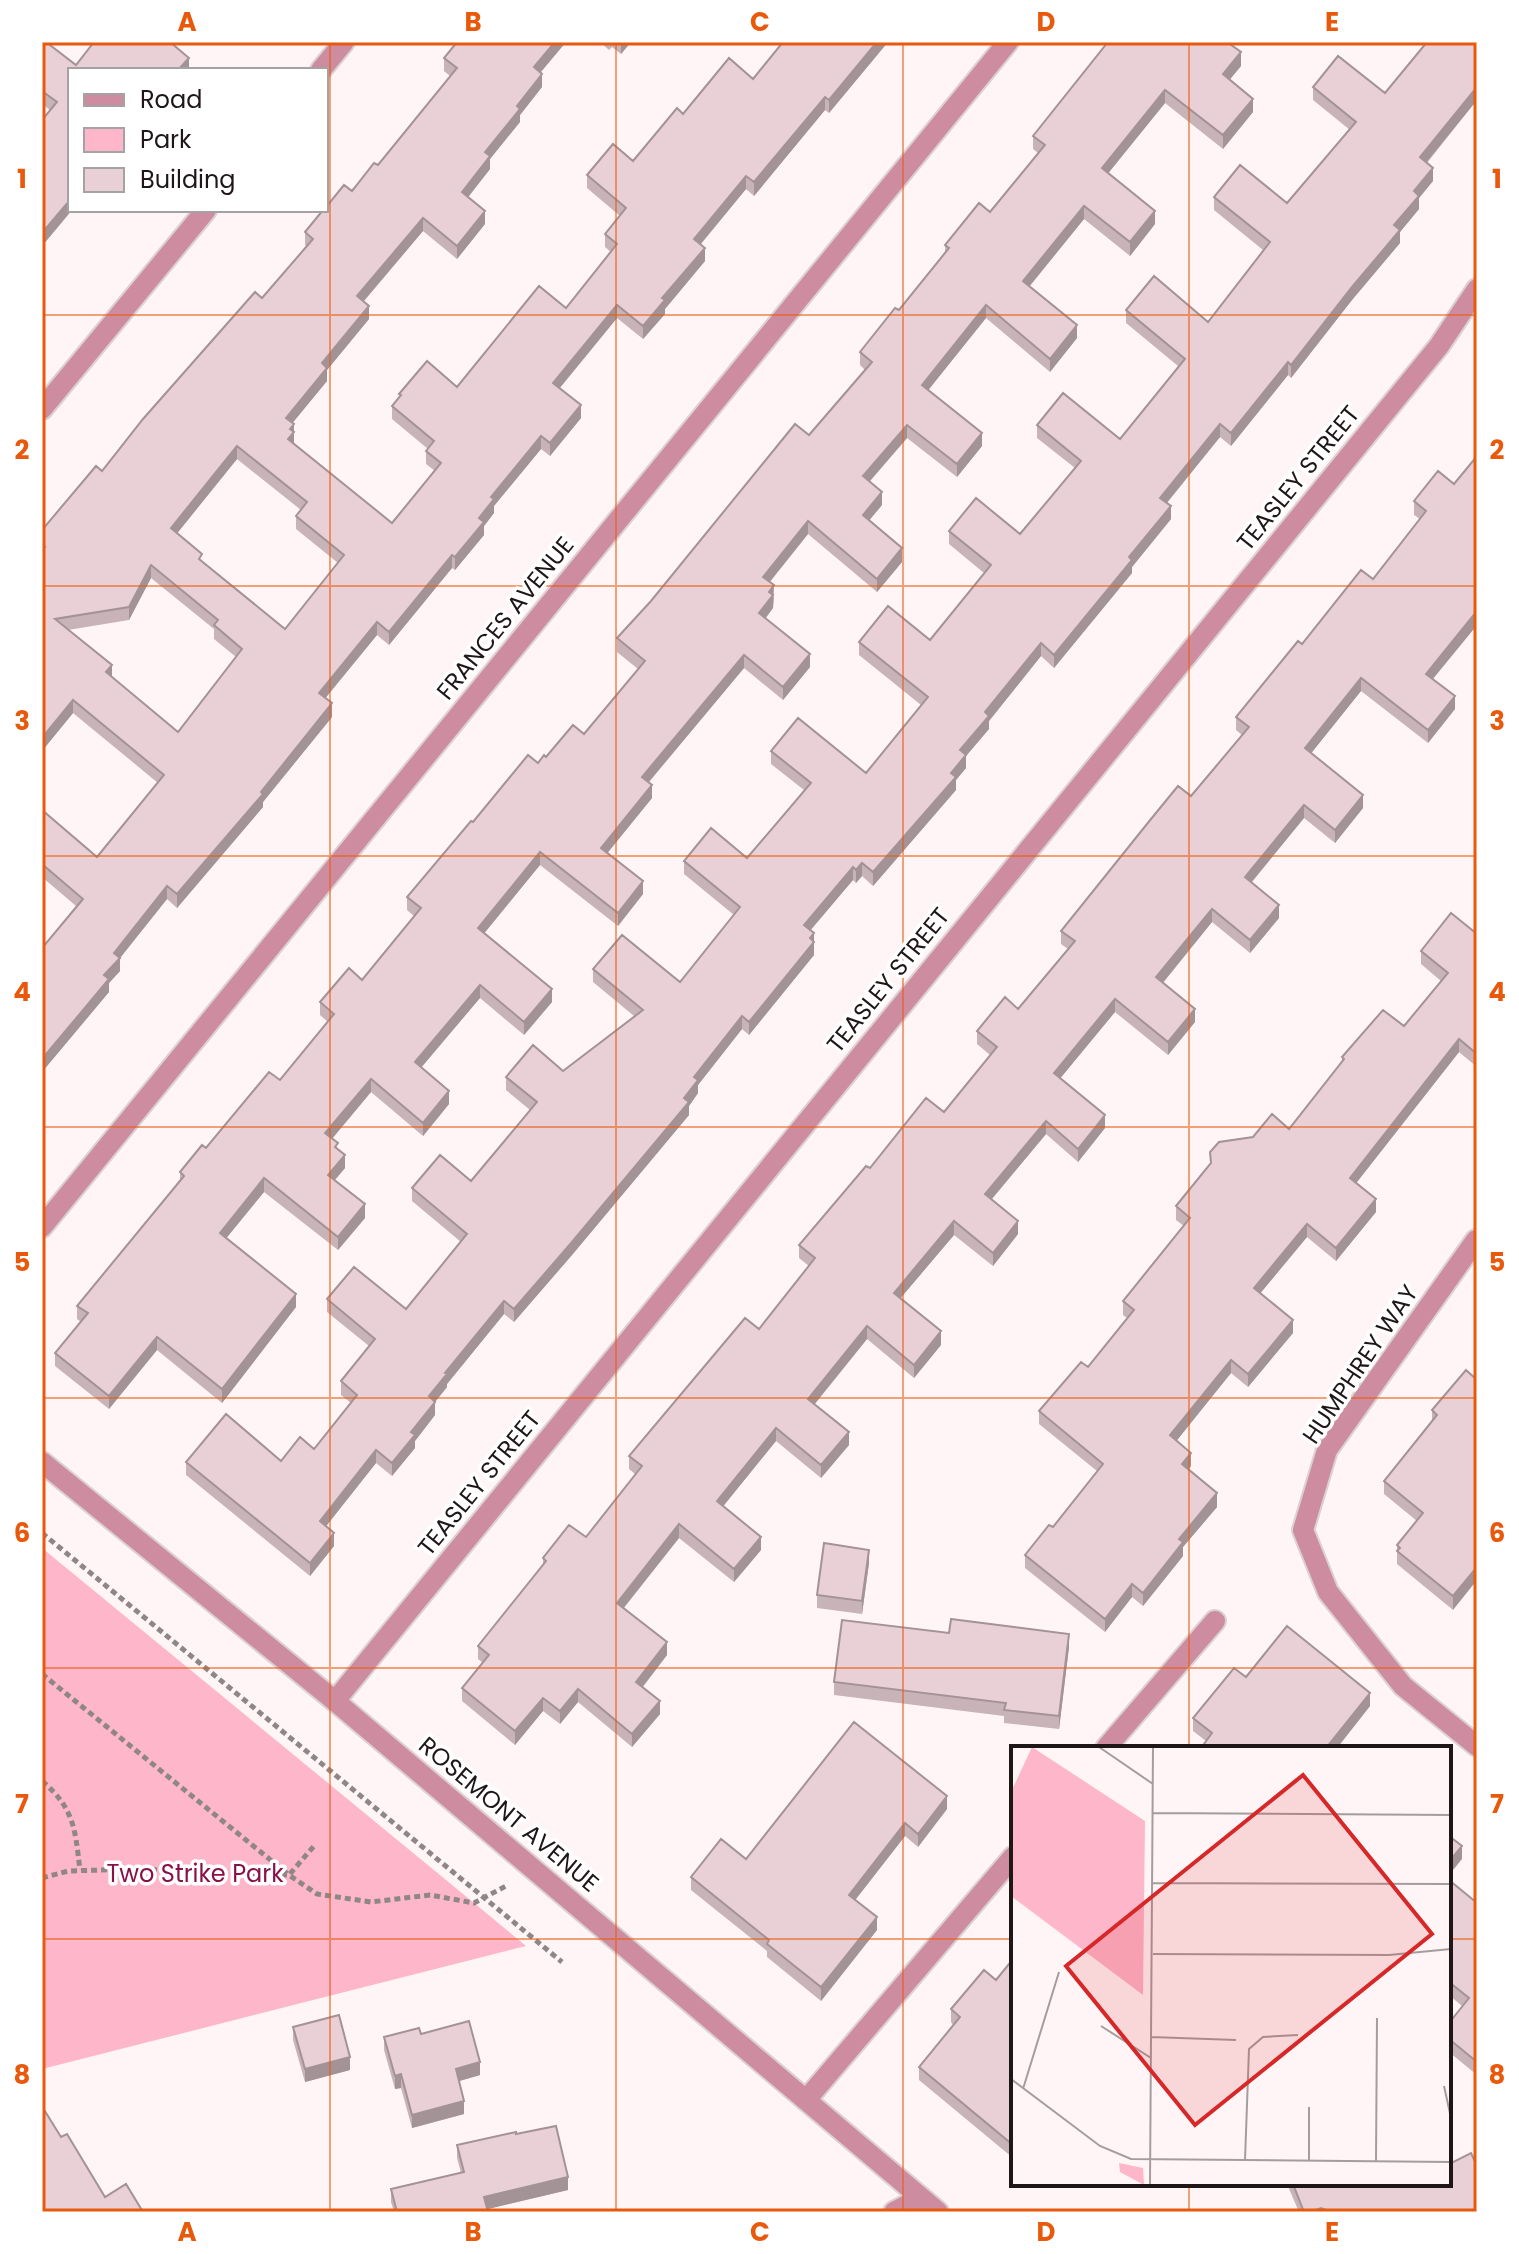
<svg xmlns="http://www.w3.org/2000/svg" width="1519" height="2254" viewBox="0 0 1519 2254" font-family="Poppins,sans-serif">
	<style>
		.green { fill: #fdb6ca }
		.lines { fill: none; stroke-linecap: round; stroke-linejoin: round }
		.service-casing { stroke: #dbd1d3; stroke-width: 24 }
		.minor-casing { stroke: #dbd1d3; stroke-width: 24 }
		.tertiary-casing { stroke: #dbd1d3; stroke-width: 24 }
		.path { stroke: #8f8688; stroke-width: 5; stroke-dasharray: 6 4; stroke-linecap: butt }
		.service { stroke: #ce8ca0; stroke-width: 20 }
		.minor { stroke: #ce8ca0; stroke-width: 20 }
		.tertiary { stroke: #ce8ca0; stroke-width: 20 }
		.wall { fill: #c8b3b8; fill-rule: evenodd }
		.shaded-wall { fill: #a39296 }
		.building { fill: #e9d0d6; stroke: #a39296; stroke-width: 2; fill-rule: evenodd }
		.grid { fill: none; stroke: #e8590c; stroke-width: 2; stroke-opacity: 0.55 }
		.labels { text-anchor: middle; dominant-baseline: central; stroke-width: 7; stroke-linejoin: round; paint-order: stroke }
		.street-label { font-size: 24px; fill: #1f1618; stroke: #fff }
		.park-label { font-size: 24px; fill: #881148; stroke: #fff }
		.inset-road { fill: none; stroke: #a59c9e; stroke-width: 2 }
		.view { fill: #d62828; fill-opacity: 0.15; stroke: #d62828; stroke-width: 4 }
		.inset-edge { fill: none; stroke: #1f1618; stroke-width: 4 }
		.neatline { fill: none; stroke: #e8590c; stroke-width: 3 }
		.grid-label { font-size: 26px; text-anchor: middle; font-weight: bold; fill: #e8590c }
	</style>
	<rect width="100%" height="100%" fill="#fff5f7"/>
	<path class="green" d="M 42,1548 L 474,1903 L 526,1946 L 42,2069 Z"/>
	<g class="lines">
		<defs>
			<path id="service" d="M 1106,1748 L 1215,1621
				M 806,2100 L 1013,1857
				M 894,2212 L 921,2198"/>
			<path id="minor" d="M 321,70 L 344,42
				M 42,409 L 206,210
				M 42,1227 L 1008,42
				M 1476,1240 L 1327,1450 L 1303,1530 L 1328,1592 L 1403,1686 L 1477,1746
				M 335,1701 L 1439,346 L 1477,289"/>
			<path id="tertiary" d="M 42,1462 L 335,1701 L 938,2212"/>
		</defs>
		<use href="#service" class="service-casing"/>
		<use href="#minor" class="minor-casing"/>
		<use href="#tertiary" class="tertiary-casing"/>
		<path class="path" d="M 42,1533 L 562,1962
			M 42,1674 L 289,1875 L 314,1846
			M 42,1781 C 75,1809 75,1830 80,1870
			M 42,1878 L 68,1871 L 135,1869 L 289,1875 L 317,1894 L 371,1902 L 430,1895 L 474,1903 L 506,1886"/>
		<use href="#service" class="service"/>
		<use href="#minor" class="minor"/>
		<use href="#tertiary" class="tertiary"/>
	</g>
	<path class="wall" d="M 42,42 L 76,65 L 189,70 L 70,210 L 72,210 L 42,246 L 42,120 L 50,110 L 42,104 Z
		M 457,42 L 566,42 L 541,72 L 542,87 L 520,115 L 520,122 L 490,159 L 490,169 L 468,197 L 485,224 L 457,259 L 423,231 L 364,301 L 369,319 L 327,370 L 327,381 L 292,423 L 294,424 L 294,444 L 392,523 L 435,471 L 426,464 L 426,451 L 428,449 L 392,419 L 392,406 L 399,397 L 399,394 L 457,387 L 566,308 L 611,252 L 605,247 L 605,234 L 620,216 L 587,188 L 587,175 L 633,161 L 683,114 L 753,79 L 783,42 L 888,42 L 829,113 L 825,110 L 754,196 L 746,189 L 701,244 L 705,261 L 665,309 L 665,314 L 643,339 L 617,318 L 560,388 L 581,418 L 550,456 L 541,449 L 494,506 L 494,513 L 484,526 L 484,535 L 455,570 L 452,568 L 389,645 L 377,635 L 325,698 L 332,717 L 263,802 L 263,807 L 177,908 L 167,899 L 120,958 L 120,971 L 109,983 L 109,992 L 42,1072 L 42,948 L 76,906 L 42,877 L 42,810 L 97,857 L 158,783 L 73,713 L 42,751 L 42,530 L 102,471 L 262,298 L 307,247 L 305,245 L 305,232 L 378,165 L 450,76 L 444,71 L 444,58 ZM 237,459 L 301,510 L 296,516 L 296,529 L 338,563 L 285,629 L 202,562 L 177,533 ZM 151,578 L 214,629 L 214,639 L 236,657 L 178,732 L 112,677 L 68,630 L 129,620 Z
		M 600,42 L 631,42 L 621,54 L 612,47 L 609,50 Z
		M 1108,42 L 1230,42 L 1229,43 L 1241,66 L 1229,80 L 1253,112 L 1223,149 L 1165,103 L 1108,173 L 1155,224 L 1130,256 L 1084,219 L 1030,286 L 1077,338 L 1050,372 L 986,318 L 928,390 L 982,446 L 957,477 L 907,438 L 870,481 L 882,505 L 869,520 L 902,562 L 877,592 L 808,534 L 770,582 L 774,598 L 773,608 L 766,618 L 810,667 L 783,700 L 744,668 L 649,782 L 652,798 L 607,853 L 643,894 L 618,926 L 540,865 L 484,933 L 552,1002 L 524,1035 L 480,998 L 421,1067 L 449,1104 L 423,1136 L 371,1092 L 332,1139 L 338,1149 L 345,1168 L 334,1181 L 365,1218 L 338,1250 L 264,1192 L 226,1238 L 296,1307 L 222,1403 L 157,1350 L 109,1409 L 55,1366 L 55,1353 L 81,1322 L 77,1319 L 77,1306 L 180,1181 L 180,1172 L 280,1080 L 328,1022 L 320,1015 L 320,1002 L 362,980 L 414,916 L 407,910 L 407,897 L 473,822 L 538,763 L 584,734 L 638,669 L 617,652 L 617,638 L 809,435 L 865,370 L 860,365 L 860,352 L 899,310 L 945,254 L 945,245 L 990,212 L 1038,153 L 1033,149 L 1033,136 Z
		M 1421,42 L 1477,42 L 1477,100 L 1427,163 L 1433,181 L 1419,198 L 1419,209 L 1400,232 L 1400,243 L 1352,300 L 1291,378 L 1288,375 L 1231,446 L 1220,437 L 1167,503 L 1171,519 L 1132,567 L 1132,573 L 1054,668 L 1041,656 L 989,721 L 989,729 L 966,756 L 966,768 L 956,780 L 956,790 L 873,886 L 862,876 L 856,883 L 853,880 L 810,930 L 814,933 L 814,955 L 749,1035 L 742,1029 L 698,1085 L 698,1093 L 689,1106 L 689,1115 L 572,1255 L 514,1322 L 504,1314 L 447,1384 L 447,1387 L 435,1402 L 435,1415 L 415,1441 L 415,1448 L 392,1476 L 376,1463 L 326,1526 L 334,1546 L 310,1576 L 186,1475 L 186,1462 L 281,1461 L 314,1449 L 351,1403 L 341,1395 L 341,1381 L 369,1346 L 327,1312 L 327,1299 L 406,1309 L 461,1242 L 412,1201 L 412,1188 L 471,1181 L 530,1110 L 506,1090 L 506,1077 L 563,1071 L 634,1016 L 593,982 L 593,969 L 680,982 L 734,915 L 684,874 L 684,861 L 747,858 L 804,790 L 771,764 L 771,751 L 866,773 L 921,705 L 859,655 L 859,642 L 930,640 L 984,573 L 949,544 L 949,531 L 1020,534 L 1075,468 L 1037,438 L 1037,425 L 1120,439 L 1178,366 L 1126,323 L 1126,310 L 1208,322 L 1263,250 L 1214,210 L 1214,197 L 1287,203 L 1350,130 L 1313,100 L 1313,87 L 1385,93 L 1424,45 Z
		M 1477,456 L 1477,625 L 1433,679 L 1455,709 L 1428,743 L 1361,691 L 1311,753 L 1363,808 L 1335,843 L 1304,818 L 1252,882 L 1279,918 L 1250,953 L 1212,922 L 1163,983 L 1195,1022 L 1168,1055 L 1115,1012 L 1060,1078 L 1105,1128 L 1078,1162 L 1046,1134 L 992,1199 L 1018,1234 L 993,1266 L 954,1235 L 900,1298 L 941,1345 L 914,1378 L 867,1339 L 815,1404 L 849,1445 L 821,1478 L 776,1441 L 723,1506 L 761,1550 L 734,1582 L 679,1538 L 624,1608 L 667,1655 L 643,1687 L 660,1714 L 632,1747 L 578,1702 L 560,1724 L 543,1711 L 515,1745 L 462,1701 L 462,1688 L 483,1663 L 478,1659 L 478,1646 L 543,1565 L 543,1558 L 586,1537 L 635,1474 L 629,1469 L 629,1456 L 759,1329 L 809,1266 L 799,1258 L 799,1245 L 870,1168 L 944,1112 L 990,1055 L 977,1044 L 977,1031 L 1018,1009 L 1068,949 L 1061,944 L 1061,931 L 1191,796 L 1242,735 L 1236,730 L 1236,717 L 1302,644 L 1373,579 L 1420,519 L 1414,515 L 1414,501 L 1454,484 Z
		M 1477,934 L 1477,1067 L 1459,1052 L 1356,1183 L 1376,1212 L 1336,1261 L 1307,1237 L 1260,1293 L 1293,1333 L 1248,1387 L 1231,1373 L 1176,1441 L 1191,1466 L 1188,1470 L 1217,1507 L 1183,1547 L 1183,1556 L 1143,1606 L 1132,1597 L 1105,1632 L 1025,1568 L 1025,1555 L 1053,1527 L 1097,1471 L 1039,1424 L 1039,1411 L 1088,1367 L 1127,1318 L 1123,1315 L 1123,1301 L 1184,1226 L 1176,1220 L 1176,1206 L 1210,1164 L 1210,1152 L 1253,1137 L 1289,1129 L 1342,1062 L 1342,1057 L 1404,1026 L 1441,981 L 1421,964 L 1421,951 Z
		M 1466,1370 L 1453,1610 L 1397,1564 L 1397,1545 L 1417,1521 L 1384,1494 L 1384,1481 L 1432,1421 L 1432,1410 Z
		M 869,1563 L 862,1614 L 817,1608 L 817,1595 Z
		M 949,1633 L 1069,1647 L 1059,1729 L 1004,1723 L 1004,1716 L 834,1695 L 834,1682 Z
		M 1246,1677 L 1370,1706 L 1337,1748 L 1201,1748 L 1206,1741 L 1193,1731 L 1193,1718 Z
		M 947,1809 L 918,1847 L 905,1836 L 855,1900 L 877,1930 L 821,2001 L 767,1957 L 767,1951 L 691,1890 L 691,1877 L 746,1859 Z
		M 1449,1880 L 1477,1903 L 1477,2075 L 1449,2052 L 1449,2023 L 1462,2006 L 1449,1995 Z
		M 1013,1959 L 1013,2158 L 919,2080 L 919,2067 L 953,2025 L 951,2022 L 951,2009 L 996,1980 Z
		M 293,2027 L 350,2070 L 305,2082 L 293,2040 Z
		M 421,2034 L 480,2075 L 459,2081 L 464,2114 L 412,2128 L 401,2088 L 395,2089 L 384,2050 L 384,2037 Z
		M 516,2134 L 568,2190 L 487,2209 L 488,2212 L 394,2212 L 391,2202 L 391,2189 L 461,2173 L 457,2158 L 457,2145 Z
		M 1287,2184 L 1449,2184 L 1477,2212 L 1299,2212 Z"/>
	<path class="shaded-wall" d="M 555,42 L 566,42 L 534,80 L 534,67 Z
		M 621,42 L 631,42 L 621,54 Z
		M 877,42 L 888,42 L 829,113 L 829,100 Z
		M 1241,52 L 1241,66 L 1223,88 L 1223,74 Z
		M 189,58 L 189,70 L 178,70 Z
		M 542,74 L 542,87 L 520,115 L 520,122 L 490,159 L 490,169 L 462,205 L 462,192 L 485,152 L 517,106 Z
		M 1477,87 L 1477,100 L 1420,170 L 1420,157 Z
		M 1165,90 L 1165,103 L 1102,181 L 1102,168 Z
		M 825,97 L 825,110 L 754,196 L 754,182 Z
		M 1253,99 L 1253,112 L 1223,149 L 1223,135 Z
		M 1433,168 L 1433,181 L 1419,198 L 1419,209 L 1400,232 L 1400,243 L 1352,300 L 1291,378 L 1291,365 L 1394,225 L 1414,191 Z
		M 746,176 L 746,189 L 694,252 L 694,239 Z
		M 70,200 L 70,210 L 72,210 L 42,246 L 42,233 Z
		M 1084,206 L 1084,219 L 1023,294 L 1023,281 Z
		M 485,211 L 485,224 L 457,259 L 457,246 Z
		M 1155,211 L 1155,224 L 1130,256 L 1130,242 Z
		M 423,218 L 423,231 L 357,309 L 357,296 Z
		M 705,248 L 705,261 L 665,309 L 665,314 L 643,339 L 643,326 L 662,298 Z
		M 617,305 L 617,318 L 553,396 L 553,383 Z
		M 986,305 L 986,318 L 922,398 L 922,385 Z
		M 369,306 L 369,319 L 327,370 L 327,381 L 286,431 L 286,418 L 322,363 Z
		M 1077,325 L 1077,338 L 1050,372 L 1050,359 Z
		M 1288,362 L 1288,375 L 1231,446 L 1231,433 Z
		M 581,405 L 581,418 L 550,456 L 550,443 Z
		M 294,424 L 294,445 L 288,439 L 290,429 Z
		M 1220,424 L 1220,437 L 1160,511 L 1160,498 Z
		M 907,425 L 907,438 L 863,489 L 863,476 Z
		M 982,433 L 982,446 L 957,477 L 957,464 Z
		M 541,436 L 541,449 L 494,506 L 494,513 L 484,526 L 484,535 L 455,570 L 455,557 L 491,497 Z
		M 237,446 L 237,459 L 171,541 L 171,528 Z
		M 882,492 L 882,505 L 863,528 L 863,515 Z
		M 1171,506 L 1171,519 L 1132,567 L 1132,573 L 1054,668 L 1054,655 L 1129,557 Z
		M 808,521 L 808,534 L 763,590 L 763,577 Z
		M 902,548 L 902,562 L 877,592 L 877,579 Z
		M 452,555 L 452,568 L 389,645 L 389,632 Z
		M 151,565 L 151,578 L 129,620 L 129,607 Z
		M 774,585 L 773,608 L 759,626 L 759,613 L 769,592 Z
		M 1477,611 L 1477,625 L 1426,687 L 1426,674 Z
		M 377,622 L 377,635 L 319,706 L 319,693 Z
		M 1041,643 L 1041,656 L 989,721 L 989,729 L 966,756 L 966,768 L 956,780 L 956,790 L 873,886 L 873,872 L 951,773 L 960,750 L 985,712 Z
		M 810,654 L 810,667 L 783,700 L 783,687 Z
		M 744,655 L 744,668 L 642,790 L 642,777 Z
		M 112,665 L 112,678 L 106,672 Z
		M 1361,678 L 1361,691 L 1305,761 L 1305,748 Z
		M 1455,696 L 1455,709 L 1428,743 L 1428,730 Z
		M 73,700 L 73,713 L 42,751 L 42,738 Z
		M 332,703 L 332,717 L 263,802 L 263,807 L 177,908 L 177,894 Z
		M 652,785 L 652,798 L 601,861 L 601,848 Z
		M 1363,795 L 1363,808 L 1335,843 L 1335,830 Z
		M 1304,805 L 1304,818 L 1245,890 L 1245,877 Z
		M 540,852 L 540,865 L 478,941 L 478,928 Z
		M 862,863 L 862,876 L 856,883 L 856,870 Z
		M 853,867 L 853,880 L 804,938 L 804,925 Z
		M 643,881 L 643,894 L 618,926 L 618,913 Z
		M 167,886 L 167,899 L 120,958 L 120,971 L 109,983 L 109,992 L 42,1072 L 42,1059 L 104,975 L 114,953 Z
		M 1279,905 L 1279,918 L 1250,953 L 1250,940 Z
		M 1212,909 L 1212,922 L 1156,991 L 1156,977 Z
		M 814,933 L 814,955 L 749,1035 L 749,1022 Z
		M 480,985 L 480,998 L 415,1075 L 415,1062 Z
		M 552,989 L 552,1002 L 524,1035 L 524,1022 Z
		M 1115,999 L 1115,1012 L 1054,1086 L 1054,1073 Z
		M 1195,1009 L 1195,1022 L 1168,1055 L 1168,1042 Z
		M 742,1016 L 742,1029 L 698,1085 L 698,1093 L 689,1106 L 689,1115 L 572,1255 L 514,1322 L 514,1309 L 684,1098 L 694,1077 Z
		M 1459,1039 L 1459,1052 L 1350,1191 L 1350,1178 Z
		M 371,1079 L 371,1092 L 325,1147 L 325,1133 Z
		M 449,1091 L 449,1104 L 423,1136 L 423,1123 Z
		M 1105,1115 L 1105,1128 L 1078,1162 L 1078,1149 Z
		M 1046,1121 L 1046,1134 L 985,1207 L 985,1194 Z
		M 345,1155 L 345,1168 L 328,1188 L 328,1175 Z
		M 264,1178 L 264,1192 L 220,1246 L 220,1233 Z
		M 1376,1199 L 1376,1212 L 1336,1261 L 1336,1248 Z
		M 365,1204 L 365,1218 L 338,1250 L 338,1237 Z
		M 954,1221 L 954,1235 L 894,1306 L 894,1293 Z
		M 1018,1221 L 1018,1234 L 993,1266 L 993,1253 Z
		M 1307,1224 L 1307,1237 L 1254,1301 L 1254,1288 Z
		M 296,1294 L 296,1307 L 222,1403 L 222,1389 Z
		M 504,1301 L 504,1314 L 447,1384 L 447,1387 L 435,1402 L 435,1415 L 415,1441 L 415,1448 L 392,1476 L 392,1463 L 411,1432 L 429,1396 L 445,1373 Z
		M 1293,1320 L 1293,1333 L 1248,1387 L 1248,1374 Z
		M 867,1326 L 867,1339 L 808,1412 L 808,1399 Z
		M 941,1331 L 941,1345 L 914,1378 L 914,1365 Z
		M 157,1337 L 157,1350 L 109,1409 L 109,1396 Z
		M 1231,1360 L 1231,1373 L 1170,1449 L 1170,1435 Z
		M 776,1428 L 776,1441 L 717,1514 L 717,1501 Z
		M 849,1432 L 849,1445 L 821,1478 L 821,1465 Z
		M 376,1450 L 376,1463 L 320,1534 L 320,1521 Z
		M 1191,1453 L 1191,1466 L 1182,1477 L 1182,1464 Z
		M 1217,1493 L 1217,1507 L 1183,1547 L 1183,1556 L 1143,1606 L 1143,1593 L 1179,1539 Z
		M 679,1524 L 679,1538 L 617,1616 L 617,1603 Z
		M 334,1533 L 334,1546 L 310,1576 L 310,1563 Z
		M 761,1537 L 761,1550 L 734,1582 L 734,1569 Z
		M 869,1550 L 869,1563 L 862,1614 L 862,1601 Z
		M 1477,1567 L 1477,1580 L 1453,1610 L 1453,1596 Z
		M 1132,1584 L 1132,1597 L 1105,1632 L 1105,1619 Z
		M 1069,1634 L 1069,1647 L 1059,1729 L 1059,1716 Z
		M 667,1642 L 667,1655 L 636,1695 L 636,1682 Z
		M 578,1689 L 578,1702 L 560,1724 L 560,1711 Z
		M 1370,1693 L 1370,1706 L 1337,1748 L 1326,1748 Z
		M 543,1698 L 543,1711 L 515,1745 L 515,1731 Z
		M 660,1701 L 660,1714 L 632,1747 L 632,1734 Z
		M 947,1796 L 947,1809 L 918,1847 L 918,1834 Z
		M 905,1823 L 905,1836 L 849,1908 L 849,1895 Z
		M 1462,1846 L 1462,1859 L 1449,1875 L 1449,1862 Z
		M 877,1917 L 877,1930 L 821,2001 L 821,1987 Z
		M 350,2057 L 350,2070 L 305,2082 L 305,2069 Z
		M 480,2062 L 480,2075 L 456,2082 L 456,2069 Z
		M 401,2074 L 401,2088 L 395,2089 L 395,2076 Z
		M 464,2101 L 464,2114 L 412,2128 L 412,2115 Z
		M 568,2177 L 568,2190 L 484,2210 L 484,2197 Z"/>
	<path class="building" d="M 42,42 L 46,42 L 76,65 L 94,42 L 170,42 L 189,58 L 178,70 L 70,70 L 70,200 L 42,233 L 42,125 L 44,122 L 42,120 L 57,102 L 42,91 Z
		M 457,42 L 555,42 L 534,67 L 542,74 L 517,106 L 520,109 L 485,152 L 490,156 L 462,192 L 485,211 L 457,246 L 423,218 L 357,296 L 369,306 L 322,363 L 327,368 L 286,418 L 294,424 L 290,429 L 294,432 L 288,439 L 392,523 L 441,463 L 426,451 L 434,441 L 392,406 L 401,395 L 399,394 L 427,361 L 457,387 L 539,286 L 566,308 L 617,244 L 605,234 L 626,208 L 587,175 L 613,144 L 633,161 L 677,108 L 683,114 L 729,58 L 753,79 L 783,42 L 877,42 L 829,100 L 825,97 L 754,182 L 746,176 L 694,239 L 705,248 L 662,298 L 665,300 L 643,326 L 617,305 L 553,383 L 581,405 L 550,443 L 541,436 L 491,497 L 494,499 L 479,518 L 484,522 L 455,557 L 452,555 L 389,632 L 377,622 L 319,693 L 332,703 L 261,792 L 263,794 L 177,894 L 167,886 L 114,953 L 120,958 L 104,975 L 109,979 L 42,1059 L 42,948 L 83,899 L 42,864 L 42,810 L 97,857 L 164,775 L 73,700 L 42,738 L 42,550 L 45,547 L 42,545 L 42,530 L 96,466 L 102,471 L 143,419 L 255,292 L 262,298 L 313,239 L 305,232 L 323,210 L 326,210 L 326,207 L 344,185 L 352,191 L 374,163 L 378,165 L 457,68 L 444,58 ZM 237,446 L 307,502 L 296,516 L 344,555 L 285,629 L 199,559 L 202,554 L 171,528 ZM 151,565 L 218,620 L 214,625 L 242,649 L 178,732 L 106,672 L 112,665 L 55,619 L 129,607 Z
		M 1108,42 L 1227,42 L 1241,52 L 1223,74 L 1253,99 L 1223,135 L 1165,90 L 1102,168 L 1155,211 L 1130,242 L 1084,206 L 1023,281 L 1077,325 L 1050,359 L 986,305 L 922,385 L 982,433 L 957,464 L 907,425 L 863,476 L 882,492 L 863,515 L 902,548 L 877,579 L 808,521 L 763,577 L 774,585 L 769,592 L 773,595 L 759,613 L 810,654 L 783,687 L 744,655 L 642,777 L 652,785 L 601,848 L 643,881 L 618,913 L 540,852 L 478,928 L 552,989 L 524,1022 L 480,985 L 415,1062 L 449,1091 L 423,1123 L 371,1079 L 325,1133 L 338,1143 L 335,1147 L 345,1155 L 328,1175 L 365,1204 L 338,1237 L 264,1178 L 220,1233 L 296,1294 L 222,1389 L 157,1337 L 109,1396 L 55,1353 L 88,1313 L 77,1306 L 184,1176 L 180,1172 L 202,1145 L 206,1148 L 269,1072 L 280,1080 L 334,1014 L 320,1002 L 349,968 L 362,980 L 421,908 L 407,897 L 471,821 L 473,822 L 528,755 L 538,763 L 544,755 L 546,757 L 573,725 L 584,734 L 645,661 L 617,638 L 651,601 L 795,424 L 809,435 L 872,362 L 860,352 L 895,308 L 899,310 L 949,248 L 945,245 L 979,203 L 990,212 L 1045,145 L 1033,136 Z
		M 1427,42 L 1477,42 L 1477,87 L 1420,157 L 1433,168 L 1414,191 L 1419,196 L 1394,225 L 1400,230 L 1352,287 L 1291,365 L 1288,362 L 1231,433 L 1220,424 L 1160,498 L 1171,506 L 1129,557 L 1132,560 L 1054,655 L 1041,643 L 985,712 L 989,716 L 960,750 L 966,755 L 951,773 L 956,777 L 873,872 L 862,863 L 856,870 L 853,867 L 804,925 L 814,933 L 810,938 L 814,942 L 749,1022 L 742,1016 L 694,1077 L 698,1080 L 684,1098 L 689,1102 L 572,1242 L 514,1309 L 504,1301 L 445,1373 L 447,1374 L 429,1396 L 435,1402 L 411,1432 L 415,1435 L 392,1463 L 376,1450 L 320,1521 L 334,1533 L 310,1563 L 186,1462 L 226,1414 L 281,1461 L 300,1437 L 314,1449 L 357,1395 L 341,1381 L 375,1339 L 327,1299 L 354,1267 L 406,1309 L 467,1234 L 412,1188 L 440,1155 L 471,1181 L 537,1102 L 506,1077 L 533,1045 L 563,1071 L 643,1010 L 593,969 L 622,935 L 680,982 L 740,907 L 684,861 L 711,828 L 747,858 L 811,783 L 771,751 L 798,718 L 866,773 L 928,697 L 859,642 L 888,606 L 930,640 L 991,565 L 949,531 L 976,498 L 1020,534 L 1081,461 L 1037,425 L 1063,393 L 1120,439 L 1185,359 L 1126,310 L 1154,276 L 1208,322 L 1270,242 L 1214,197 L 1240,165 L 1287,203 L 1356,122 L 1313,87 L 1338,56 L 1385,93 Z
		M 1477,456 L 1477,611 L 1426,674 L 1455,696 L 1428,730 L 1361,678 L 1305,748 L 1363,795 L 1335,830 L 1304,805 L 1245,877 L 1279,905 L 1250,940 L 1212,909 L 1156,977 L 1195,1009 L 1168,1042 L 1115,999 L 1054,1073 L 1105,1115 L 1078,1149 L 1046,1121 L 985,1194 L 1018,1221 L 993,1253 L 954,1221 L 894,1293 L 941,1331 L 914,1365 L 867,1326 L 808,1399 L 849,1432 L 821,1465 L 776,1428 L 717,1501 L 761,1537 L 734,1569 L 679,1524 L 617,1603 L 667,1642 L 636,1682 L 660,1701 L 632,1734 L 578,1689 L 560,1711 L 543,1698 L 515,1731 L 462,1688 L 489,1655 L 478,1646 L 546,1561 L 543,1558 L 569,1525 L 586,1537 L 642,1466 L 629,1456 L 745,1318 L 759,1329 L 815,1258 L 799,1245 L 866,1166 L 870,1168 L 926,1098 L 944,1112 L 997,1047 L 977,1031 L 1005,997 L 1018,1009 L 1075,941 L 1061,931 L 1151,819 L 1178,786 L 1191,796 L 1249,727 L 1236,717 L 1298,641 L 1302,644 L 1361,570 L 1373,579 L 1426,511 L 1414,501 L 1438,471 L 1454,484 Z
		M 1451,913 L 1477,934 L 1477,1054 L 1459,1039 L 1350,1178 L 1376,1199 L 1336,1248 L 1307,1224 L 1254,1288 L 1293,1320 L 1248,1374 L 1231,1360 L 1170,1435 L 1191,1453 L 1182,1464 L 1217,1493 L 1179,1539 L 1183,1542 L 1143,1593 L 1132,1584 L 1105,1619 L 1025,1555 L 1049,1525 L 1053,1527 L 1103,1464 L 1039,1411 L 1081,1362 L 1088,1367 L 1134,1310 L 1123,1301 L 1190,1218 L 1176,1206 L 1211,1163 L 1210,1152 L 1219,1142 L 1253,1137 L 1272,1114 L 1289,1129 L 1344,1059 L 1342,1057 L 1383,1010 L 1404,1026 L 1448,973 L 1421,951 Z
		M 1466,1370 L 1477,1380 L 1477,1567 L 1453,1596 L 1397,1551 L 1400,1548 L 1397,1545 L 1423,1513 L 1384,1481 L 1437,1415 L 1432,1410 Z
		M 824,1543 L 869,1550 L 862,1601 L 817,1595 Z
		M 951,1619 L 1069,1634 L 1059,1716 L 1004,1710 L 1006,1703 L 834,1682 L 842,1620 L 949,1633 Z
		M 1287,1626 L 1370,1693 L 1326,1748 L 1201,1748 L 1212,1733 L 1193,1718 L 1234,1668 L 1246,1677 Z
		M 854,1722 L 947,1796 L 918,1834 L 905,1823 L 849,1895 L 877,1917 L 821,1987 L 767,1944 L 769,1940 L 691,1877 L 721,1839 L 746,1859 Z
		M 1449,1836 L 1462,1846 L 1449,1862 Z
		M 1449,1880 L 1477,1903 L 1477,2062 L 1449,2039 L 1449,2023 L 1469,1998 L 1449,1982 Z
		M 1013,1959 L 1013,2145 L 919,2067 L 960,2017 L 951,2009 L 984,1970 L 996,1980 Z
		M 339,2015 L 350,2057 L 305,2069 L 293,2027 Z
		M 469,2021 L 480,2062 L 456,2069 L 464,2101 L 412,2115 L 401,2074 L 395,2076 L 384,2037 L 419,2028 L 421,2034 Z
		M 42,2108 L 43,2108 L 61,2137 L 67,2134 L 105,2197 L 126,2184 L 143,2212 L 42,2212 Z
		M 556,2126 L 568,2177 L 484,2197 L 488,2212 L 397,2212 L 391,2189 L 464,2172 L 457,2145 L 516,2132 L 516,2134 Z
		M 1471,2153 L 1477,2166 L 1477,2212 L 1331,2212 L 1321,2208 L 1310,2212 L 1304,2212 L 1293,2184 L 1449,2184 L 1449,2164 Z"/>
	<path class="grid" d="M 330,42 L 330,2212M 616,42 L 616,2212M 903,42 L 903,2212M 1189,42 L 1189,1748M 42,315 L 1477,315M 42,586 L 1477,586M 42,856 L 1477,856M 42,1127 L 1477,1127M 42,1398 L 1477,1398M 42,1668 L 1477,1668M 42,1939 L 1013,1939M 1449,1939 L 1477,1939M 1189,2184 L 1189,2212"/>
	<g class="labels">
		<g class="street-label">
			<text transform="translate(1298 478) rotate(-51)">TEASLEY STREET</text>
			<text transform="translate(505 618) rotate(-51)">FRANCES AVENUE</text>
			<text transform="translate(888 980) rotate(-51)">TEASLEY STREET</text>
			<text transform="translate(1360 1364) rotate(-56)">HUMPHREY WAY</text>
			<text transform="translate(479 1483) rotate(-51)">TEASLEY STREET</text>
			<text transform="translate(509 1814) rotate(40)">ROSEMONT AVENUE</text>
		</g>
		<g class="park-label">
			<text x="195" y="1873">Two Strike Park</text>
		</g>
	</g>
	<g transform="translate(1011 1746)">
		<rect width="440" height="440" fill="#fff5f7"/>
		<path d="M 21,1 L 134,75 L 132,249 L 0,150 L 0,46 ZM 108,417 L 132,422 L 133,439 L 109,426 Z" fill="#fdb6ca"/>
		<path class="inset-road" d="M 88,1 L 142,38M 142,67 L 440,69M 142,137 L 440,138M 142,208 L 378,209 L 440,203M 90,280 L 140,312M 140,291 L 225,294M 0,333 L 89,400 L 120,413 L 440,416M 433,340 L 440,372M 12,343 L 48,226M 298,361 L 298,414M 234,414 L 238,303 L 252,291 L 287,289M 365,415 L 366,272M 139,439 L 142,1"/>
		<path class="view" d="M 292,29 L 421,188 L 184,379 L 55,220 Z"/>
		<rect width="440" height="440" class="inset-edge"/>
	</g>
	<rect width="1519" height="2254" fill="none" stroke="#ffffff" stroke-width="88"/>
	<rect x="68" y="68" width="260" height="144" fill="#ffffff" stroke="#a5a2a3" stroke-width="2"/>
	<rect x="84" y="94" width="40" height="12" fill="#ce8ca0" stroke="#a5a2a3" stroke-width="2"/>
	<text x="140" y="108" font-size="24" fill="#1f1618">Road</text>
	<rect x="84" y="128" width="40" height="24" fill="#fdb6ca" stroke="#a5a2a3" stroke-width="2"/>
	<text x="140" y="148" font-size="24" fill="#1f1618">Park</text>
	<rect x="84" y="168" width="40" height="24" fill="#e9d0d6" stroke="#a5a2a3" stroke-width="2"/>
	<text x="140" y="188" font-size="24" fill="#1f1618">Building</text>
	<rect x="44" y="44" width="1431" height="2166" class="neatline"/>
	<g class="grid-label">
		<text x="187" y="31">A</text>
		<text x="473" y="31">B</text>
		<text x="760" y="31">C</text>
		<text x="1046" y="31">D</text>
		<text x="1332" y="31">E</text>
		<text x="22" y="188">1</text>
		<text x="1497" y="188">1</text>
		<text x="22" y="459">2</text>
		<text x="1497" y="459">2</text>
		<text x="22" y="730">3</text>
		<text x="1497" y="730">3</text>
		<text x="22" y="1001">4</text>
		<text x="1497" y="1001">4</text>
		<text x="22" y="1271">5</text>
		<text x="1497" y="1271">5</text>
		<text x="22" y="1542">6</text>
		<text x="1497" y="1542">6</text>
		<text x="22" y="1813">7</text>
		<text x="1497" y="1813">7</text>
		<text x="22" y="2084">8</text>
		<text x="1497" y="2084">8</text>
		<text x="187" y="2241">A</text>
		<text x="473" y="2241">B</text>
		<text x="760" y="2241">C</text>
		<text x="1046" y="2241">D</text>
		<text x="1332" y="2241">E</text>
	</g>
</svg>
